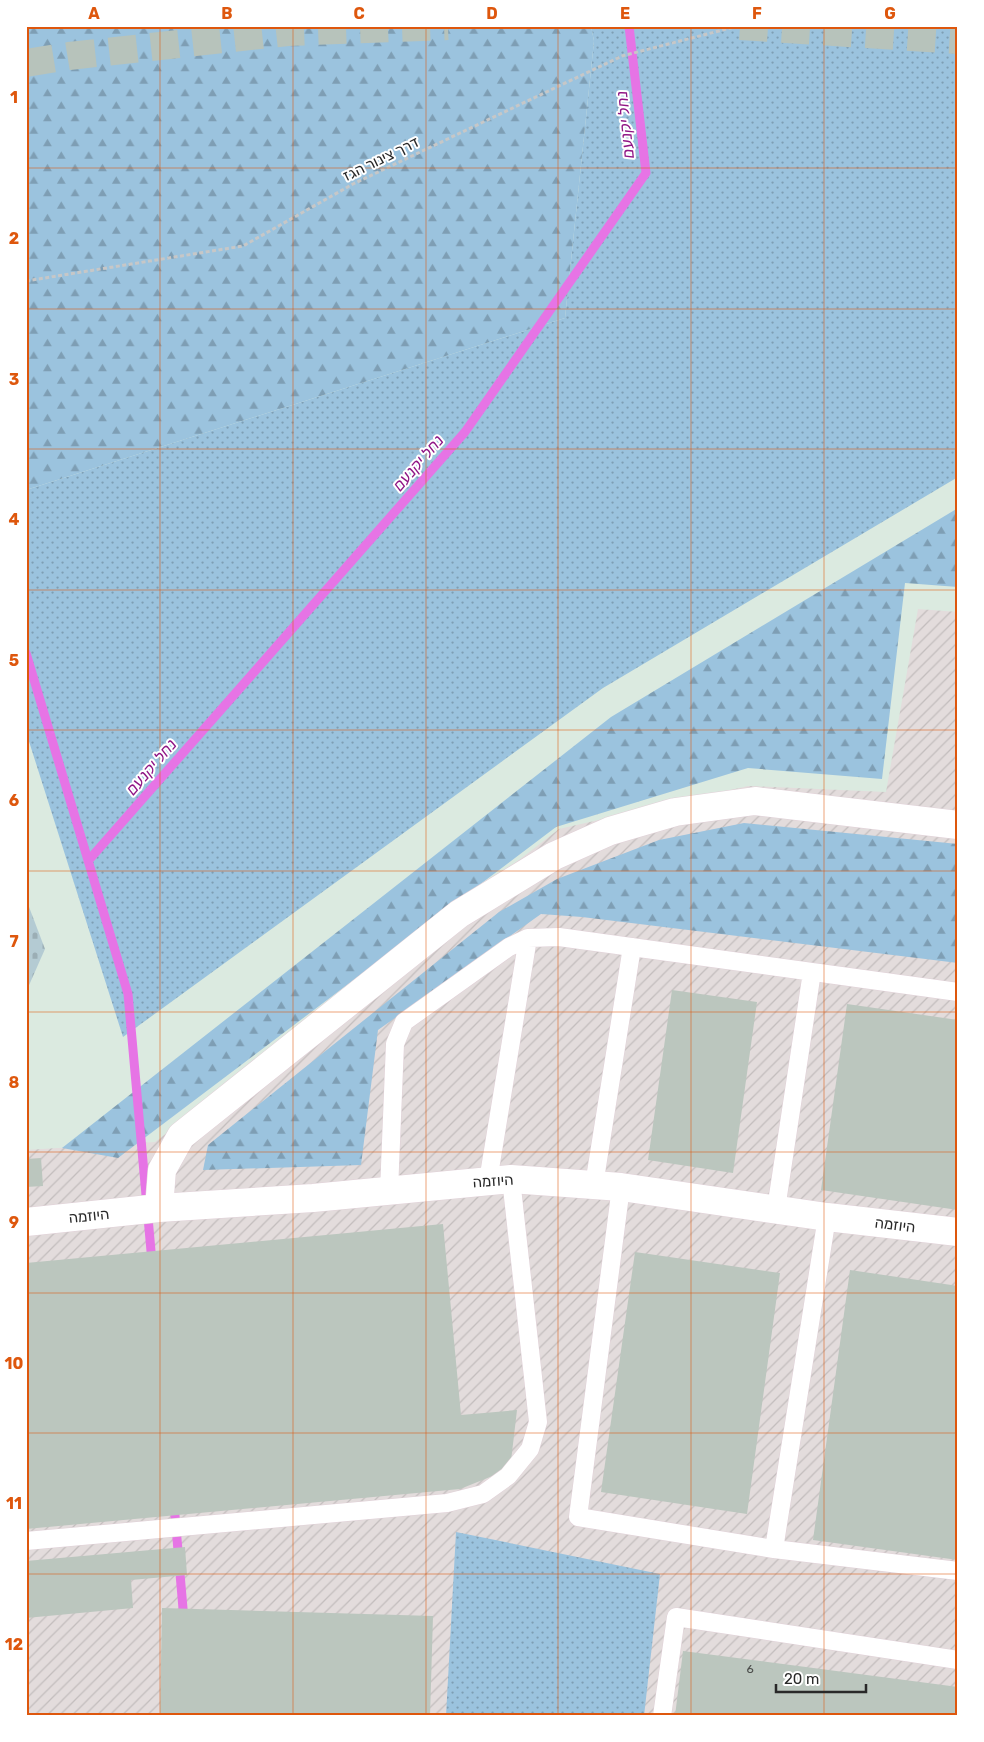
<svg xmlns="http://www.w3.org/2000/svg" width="984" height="1742" viewBox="0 0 984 1742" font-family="Rubik,Heebo,sans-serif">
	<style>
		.industrial { fill: url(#industrial-furrows) }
		.grass { fill: url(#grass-dots) }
		.forest { fill: url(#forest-firs) }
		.cemetery { fill: url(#cemetery-stones) }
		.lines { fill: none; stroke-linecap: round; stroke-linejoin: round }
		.stream { stroke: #e674e5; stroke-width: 9 }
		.building { fill: #bbc6be }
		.motorway-tunnel { stroke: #b7c3bb; stroke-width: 28; stroke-dasharray: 28 14; stroke-linecap: butt }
		.service-casing { stroke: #e1d1d8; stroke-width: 19 }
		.minor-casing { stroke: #e1d1d8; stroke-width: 29 }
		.path { stroke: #c7c7c7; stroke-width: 3; stroke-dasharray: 4 2.5; stroke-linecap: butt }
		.service { stroke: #fff; stroke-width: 18 }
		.minor { stroke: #fff; stroke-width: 28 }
		.grid { fill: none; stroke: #de570d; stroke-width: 1; stroke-opacity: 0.55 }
		.labels { text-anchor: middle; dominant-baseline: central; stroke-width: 4; stroke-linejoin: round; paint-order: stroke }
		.number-label { font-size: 12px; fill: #4e504e }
		.street-label { font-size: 15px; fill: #292929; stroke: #fff }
		.water-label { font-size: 16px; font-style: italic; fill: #901685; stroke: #fff }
		.neatline { fill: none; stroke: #de570d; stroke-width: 2 }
		.grid-label { font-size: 16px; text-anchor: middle; font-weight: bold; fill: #de570d }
	</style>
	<defs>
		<pattern id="industrial-furrows" width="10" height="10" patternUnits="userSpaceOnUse" patternTransform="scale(1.25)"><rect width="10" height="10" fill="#e3dcdc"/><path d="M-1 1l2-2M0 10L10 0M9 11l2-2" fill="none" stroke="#c3bdbd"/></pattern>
		<pattern id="grass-dots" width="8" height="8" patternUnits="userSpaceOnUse" patternTransform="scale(1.25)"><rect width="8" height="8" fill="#9bc3de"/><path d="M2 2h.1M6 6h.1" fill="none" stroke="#7e9eb4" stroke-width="1.8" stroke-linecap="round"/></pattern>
		<pattern id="forest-firs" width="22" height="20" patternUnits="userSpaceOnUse" patternTransform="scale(1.25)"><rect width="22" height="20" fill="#9bc3de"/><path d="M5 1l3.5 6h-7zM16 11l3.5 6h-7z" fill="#7e9eb4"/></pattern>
		<pattern id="cemetery-stones" width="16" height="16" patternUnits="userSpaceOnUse" patternTransform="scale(1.25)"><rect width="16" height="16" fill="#b4cbd3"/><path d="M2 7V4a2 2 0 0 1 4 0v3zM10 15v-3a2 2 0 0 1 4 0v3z" fill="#9baeb5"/></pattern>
	</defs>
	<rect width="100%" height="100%" fill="#dbeae0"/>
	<path class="industrial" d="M 918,609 L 958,612 L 958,1716 L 26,1716 L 26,1150 L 155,1142 L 559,829 L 748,786 L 886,792 Z"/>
	<path class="grass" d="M 591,26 L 958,26 L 958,477 L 603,688 L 123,1037 L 26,732 L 26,490 L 565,318 L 594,41 Z
		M 456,1532 L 660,1574 L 644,1716 L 446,1716 Z"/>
	<path class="forest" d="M 26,26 L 591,26 L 594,41 L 565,318 L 26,490 Z
		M 958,508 L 958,587 L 905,583 L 882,779 L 748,768 L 556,827 L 118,1158 L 62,1148 L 611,717 Z
		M 744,823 L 958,844 L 958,963 L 582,917 L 541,914 L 378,1030 L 361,1165 L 203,1170 L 208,1145 L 499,912 L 557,879 L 659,840 Z"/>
	<path class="cemetery" d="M 26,899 L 45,949 L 26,992 Z"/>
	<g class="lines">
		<path class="stream" d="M 26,653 L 128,994 L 152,1262
			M 88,861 L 465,432 L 646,173 L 629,26
			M 174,1504 L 184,1620"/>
	</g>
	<path class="building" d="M 672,990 L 757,1002 L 733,1173 L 648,1160 Z
		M 847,1004 L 958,1020 L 958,1210 L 821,1190 Z
		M 41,1158 L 43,1186 L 26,1187 L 26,1159 Z
		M 443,1224 L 461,1415 L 517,1410 L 511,1461 L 495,1475 L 460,1489 L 26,1529 L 26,1263 Z
		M 635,1252 L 780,1273 L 747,1514 L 601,1492 Z
		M 850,1270 L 958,1286 L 958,1560 L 813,1540 Z
		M 185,1547 L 187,1575 L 131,1580 L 133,1608 L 26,1618 L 26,1561 Z
		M 162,1608 L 433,1616 L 430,1716 L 160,1716 Z
		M 683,1651 L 958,1687 L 958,1716 L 675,1716 Z"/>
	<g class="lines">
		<path class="motorway-tunnel" d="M 740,26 L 958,40
			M 26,63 L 69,56 L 288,32 L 448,26"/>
		<defs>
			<path id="service" d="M 488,1181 L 528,938
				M 594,1185 L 632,947
				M 621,1187 L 578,1517 L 774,1549 L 958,1571
				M 389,1191 L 395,1044 L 404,1022 L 509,947 L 528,938 L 559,937 L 958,992
				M 776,1209 L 812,972
				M 26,1541 L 447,1503 L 483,1494 L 508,1476 L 530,1449 L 538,1422 L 511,1179
				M 774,1549 L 827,1217
				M 662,1716 L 676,1617 L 958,1660"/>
			<path id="minor" d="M 159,1208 L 162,1170 L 181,1136 L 459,914 L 554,856 L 610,831 L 675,812 L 755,801 L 958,825
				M 26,1222 L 159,1208 L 313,1198 L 511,1179 L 621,1187 L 827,1217 L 958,1232"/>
		</defs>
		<use href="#service" class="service-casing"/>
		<use href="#minor" class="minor-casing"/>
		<path class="path" d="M 26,281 L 243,246 L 353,184 L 622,56 L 738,26"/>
		<use href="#service" class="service"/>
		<use href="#minor" class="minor"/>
	</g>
	<path class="grid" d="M 160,26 L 160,1716M 293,26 L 293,1716M 426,26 L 426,1716M 558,26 L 558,1716M 691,26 L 691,1716M 824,26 L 824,1716M 26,168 L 958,168M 26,309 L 958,309M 26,449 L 958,449M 26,590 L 958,590M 26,730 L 958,730M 26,871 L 958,871M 26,1012 L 958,1012M 26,1152 L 958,1152M 26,1293 L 958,1293M 26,1433 L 958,1433M 26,1574 L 958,1574"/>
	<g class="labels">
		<g class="number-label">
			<text x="750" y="1669">6</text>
		</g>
		<g class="street-label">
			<text transform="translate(381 159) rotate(-26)">דרך צינור הגז</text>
			<text transform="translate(493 1181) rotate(-4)">היוזמה</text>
			<text transform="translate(89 1216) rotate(-6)">היוזמה</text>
			<text transform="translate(895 1225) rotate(7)">היוזמה</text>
		</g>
		<g class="water-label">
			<text transform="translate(625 125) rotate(-96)">נחל יקנעם</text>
			<text transform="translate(418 463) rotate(-49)">נחל יקנעם</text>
			<text transform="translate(151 767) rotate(-49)">נחל יקנעם</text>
		</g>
	</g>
	<rect width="984" height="1742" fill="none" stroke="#ffffff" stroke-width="55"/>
	<path d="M776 1684v8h90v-8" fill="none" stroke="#292929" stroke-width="2.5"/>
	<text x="784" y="1684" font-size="15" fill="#292929" stroke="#ffffff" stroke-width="4" paint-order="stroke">20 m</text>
	<rect x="28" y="28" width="928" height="1686" class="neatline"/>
	<g class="grid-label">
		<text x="94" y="19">A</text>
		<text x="227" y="19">B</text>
		<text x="359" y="19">C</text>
		<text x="492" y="19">D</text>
		<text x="625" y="19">E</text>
		<text x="757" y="19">F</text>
		<text x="890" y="19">G</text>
		<text x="14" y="103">1</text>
		<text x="14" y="244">2</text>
		<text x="14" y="385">3</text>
		<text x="14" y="525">4</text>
		<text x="14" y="666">5</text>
		<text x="14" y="806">6</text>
		<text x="14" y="947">7</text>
		<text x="14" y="1088">8</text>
		<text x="14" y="1228">9</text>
		<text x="14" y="1369">10</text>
		<text x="14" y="1509">11</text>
		<text x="14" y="1650">12</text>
	</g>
</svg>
